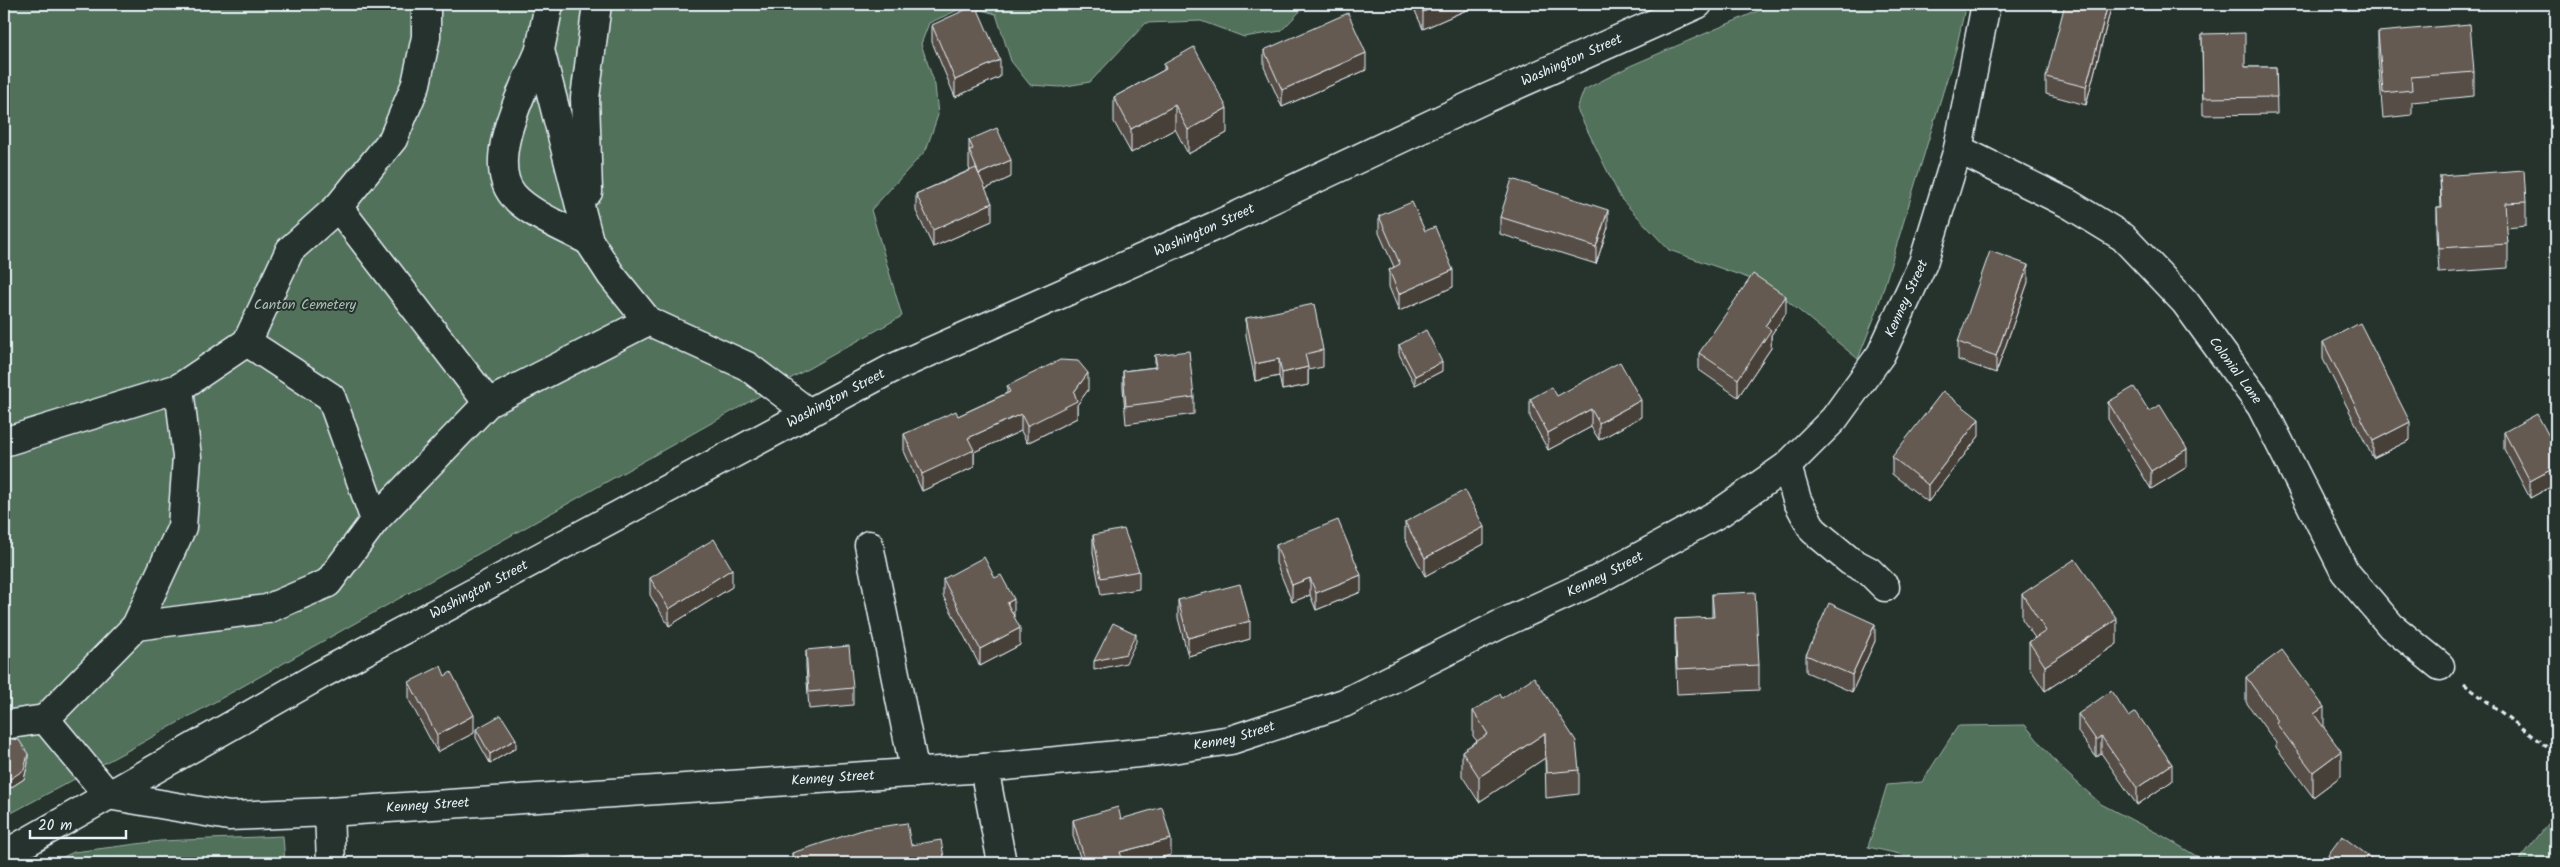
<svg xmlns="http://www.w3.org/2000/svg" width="2560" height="867" viewBox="0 0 2560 867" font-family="Kalam,sans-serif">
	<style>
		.green { fill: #51715a; stroke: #9cb1a9 }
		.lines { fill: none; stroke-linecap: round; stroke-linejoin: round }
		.minor-casing { stroke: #e8f1f8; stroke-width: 31 }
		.major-casing { stroke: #e8f1f8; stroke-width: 31 }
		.path { stroke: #e8f1f8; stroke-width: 3; stroke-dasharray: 5 4; stroke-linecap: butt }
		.minor { stroke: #26332d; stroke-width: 28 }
		.major { stroke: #26332d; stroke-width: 28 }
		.wall { fill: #574d46; stroke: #e8f1f8 }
		.shaded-wall { fill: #473f39; stroke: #e8f1f8 }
		.building { fill: #655a51; stroke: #e8f1f8 }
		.labels { text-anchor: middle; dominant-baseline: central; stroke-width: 4; stroke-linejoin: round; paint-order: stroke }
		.street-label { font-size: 14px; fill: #e8f1f8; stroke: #26332d }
		.park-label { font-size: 14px; fill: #acbeb9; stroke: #26332d }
	</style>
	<rect width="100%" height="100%" fill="#26332d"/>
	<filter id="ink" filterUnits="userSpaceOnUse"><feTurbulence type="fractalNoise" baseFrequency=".02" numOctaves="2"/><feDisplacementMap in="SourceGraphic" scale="10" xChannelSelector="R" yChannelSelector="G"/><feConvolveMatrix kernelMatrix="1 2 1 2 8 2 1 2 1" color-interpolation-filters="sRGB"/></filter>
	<g filter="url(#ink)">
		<path class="green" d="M 4,4 L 1307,4 L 1281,31 L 1244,37 L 1201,21 L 1146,23 L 1090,82 L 1060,87 L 1030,85 L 1011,61 L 996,14 L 967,6 L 929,23 L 921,44 L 935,85 L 938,115 L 926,150 L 871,210 L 902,316 L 138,745 L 4,817 Z
			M 1774,4 L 1966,4 L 1956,49 L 1876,313 L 1858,359 L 1768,285 L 1669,250 L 1621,199 L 1577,109 L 1584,90 L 1630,66 Z
			M 2025,725 L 2061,768 L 2101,804 L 2163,836 L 2208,863 L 1940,863 L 1868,847 L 1887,785 L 1922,782 L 1958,726 Z
			M 2556,814 L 2556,863 L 2517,863 Z
			M 283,836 L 285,863 L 50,863 L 74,852 L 160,841 Z"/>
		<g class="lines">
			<defs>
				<g id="minor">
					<path d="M 426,4 L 426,37 L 416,84 L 393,139 L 338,207 L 488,403"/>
					<path d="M 549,4 L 540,50 L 589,241 L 611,275 L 648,321 L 747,366 L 809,413"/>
					<path d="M 540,50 C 525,87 484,160 513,195 C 529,214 567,229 589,241"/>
					<path id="s1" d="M 1958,149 L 2069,204 L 2123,237 L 2185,302 L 2261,406 L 2345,572 L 2391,626 L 2440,666"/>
					<path d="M 588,192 L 585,98 L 597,4"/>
					<path d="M 338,207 L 290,250 L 247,342 L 331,397 L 375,520"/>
					<path d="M 179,388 L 247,342"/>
					<path d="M 4,442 L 179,388 L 187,457 L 182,527 L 136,626 L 267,609 L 328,583 L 375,520 L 488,403 L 648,321"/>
					<path d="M 1787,466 L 1797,500 L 1813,530 L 1850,561 L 1869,571 L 1885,587"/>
					<path d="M 869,545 L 915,773"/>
					<path d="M 45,719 L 136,626"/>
					<path id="s2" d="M 4,725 L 45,719 L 108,795 L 229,816 L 329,812 L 984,768 L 1159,751 L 1231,740 L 1344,703 L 1501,624 L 1597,580 L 1721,512 L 1787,466 L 1834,419 L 1881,354 L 1923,263 L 1958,149 L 1986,4"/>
					<path d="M 984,768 L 1002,863"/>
					<path d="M 329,812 L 331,863"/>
				</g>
				<g id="major">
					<path id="s3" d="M 4,855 L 320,675 L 891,369 L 1215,226 L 1487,98 L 1698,4"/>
				</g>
			</defs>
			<use href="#minor" class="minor-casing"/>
			<use href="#major" class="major-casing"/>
			<path class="path" d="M 2464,684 L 2556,754"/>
			<use href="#minor" class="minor"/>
			<use href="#major" class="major"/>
		</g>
		<path class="wall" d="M 1412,4 L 1480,4 L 1423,29 Z
			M 2112,4 L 2086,105 L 2046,94 L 2046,77 Z
			M 932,25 L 1000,77 L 955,97 L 932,42 Z
			M 2378,32 L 2474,72 L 2474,96 L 2412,102 L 2412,115 L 2383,118 L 2378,57 Z
			M 2202,34 L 2245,67 L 2276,67 L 2277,114 L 2203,115 Z
			M 1264,50 L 1366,70 L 1282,107 L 1264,67 Z
			M 1164,64 L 1227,133 L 1188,154 L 1175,129 L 1131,153 L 1114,122 L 1114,97 L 1164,70 Z
			M 969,140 L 1011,177 L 985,189 L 992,221 L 933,247 L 916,211 L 916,194 L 970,170 L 969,168 Z
			M 2440,176 L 2526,202 L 2526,226 L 2506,228 L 2508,244 L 2508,268 L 2439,273 L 2437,233 L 2437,208 L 2441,208 Z
			M 1379,216 L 1425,231 L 1453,287 L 1399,311 L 1389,287 L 1389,270 L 1394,267 L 1379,233 Z
			M 1500,217 L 1608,227 L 1596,264 L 1500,234 Z
			M 2028,282 L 1996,373 L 1958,360 L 1958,342 Z
			M 1786,313 L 1771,335 L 1771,348 L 1738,397 L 1699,370 L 1699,353 Z
			M 1246,318 L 1323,350 L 1323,367 L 1308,370 L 1308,385 L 1282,390 L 1279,376 L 1255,381 L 1246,335 Z
			M 2323,342 L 2410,440 L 2373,458 L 2323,359 Z
			M 1399,345 L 1442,371 L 1415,385 L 1399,354 Z
			M 1155,355 L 1194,397 L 1194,414 L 1126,424 L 1123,388 L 1123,371 L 1155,367 Z
			M 1007,386 L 1088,390 L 1077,405 L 1077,418 L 1027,443 L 1021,431 L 974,452 L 974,467 L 922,491 L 904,451 L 904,434 L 958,416 L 1007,393 Z
			M 1530,399 L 1641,417 L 1599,440 L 1591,427 L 1548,450 L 1530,417 Z
			M 2108,402 L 2187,467 L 2151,489 L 2108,419 Z
			M 2504,432 L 2556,449 L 2556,484 L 2530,498 L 2504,449 Z
			M 1979,436 L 1928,502 L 1892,474 L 1892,457 Z
			M 1405,522 L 1484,544 L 1425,576 L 1405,539 Z
			M 1093,535 L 1139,571 L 1139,589 L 1101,595 L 1093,553 Z
			M 1276,545 L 1361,592 L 1316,610 L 1310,595 L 1292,602 L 1276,563 Z
			M 2556,556 L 2556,591 L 2549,577 L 2549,560 Z
			M 650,578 L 732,587 L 669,626 L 650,595 Z
			M 943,579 L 1020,645 L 980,666 L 943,596 Z
			M 1712,594 L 1759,665 L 1759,690 L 1677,694 L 1675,644 L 1675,619 L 1712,618 Z
			M 2022,594 L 2117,644 L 2045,691 L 2029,667 L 2029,642 L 2035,638 L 2022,619 Z
			M 1178,600 L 1250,639 L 1188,656 L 1178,618 Z
			M 1875,641 L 1852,692 L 1806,672 L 1806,655 Z
			M 806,650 L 853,688 L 853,705 L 809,709 L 806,668 Z
			M 2246,677 L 2324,728 L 2341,776 L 2313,797 L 2276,747 L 2276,743 L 2246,702 Z
			M 409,682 L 474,733 L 437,752 L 409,700 Z
			M 1502,698 L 1579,770 L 1579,794 L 1546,798 L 1545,758 L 1479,802 L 1462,776 L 1462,751 L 1477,741 L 1473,736 L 1473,711 Z
			M 2078,714 L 2172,781 L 2137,805 L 2101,753 L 2096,757 L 2078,732 Z
			M 476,729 L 516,748 L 490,763 L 476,738 Z
			M 4,738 L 28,763 L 24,779 L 10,788 L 4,787 Z
			M 1121,819 L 1171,855 L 1138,863 L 1082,863 L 1073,836 L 1073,820 Z
			M 911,845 L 945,863 L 792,863 L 792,853 Z"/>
		<path class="shaded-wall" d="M 1442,4 L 1480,4 L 1423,29 L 1423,12 Z
			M 2108,4 L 2112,4 L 2086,105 L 2086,87 Z
			M 1366,53 L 1366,70 L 1282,107 L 1282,90 Z
			M 1000,60 L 1000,77 L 955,97 L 955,80 Z
			M 1175,105 L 1175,129 L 1131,153 L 1131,129 Z
			M 1227,108 L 1227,133 L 1188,154 L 1188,130 Z
			M 1011,160 L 1011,177 L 979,192 L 979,174 Z
			M 992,203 L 992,221 L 933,247 L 933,230 Z
			M 1608,210 L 1608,227 L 1596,264 L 1596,247 Z
			M 2028,265 L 2028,282 L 1996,373 L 1996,356 Z
			M 1453,270 L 1453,287 L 1399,311 L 1399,294 Z
			M 1786,296 L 1786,313 L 1771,335 L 1771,348 L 1738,397 L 1738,379 L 1765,326 Z
			M 1279,359 L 1279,376 L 1255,381 L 1255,364 Z
			M 1442,362 L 1442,371 L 1415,385 L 1415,376 Z
			M 1308,367 L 1308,385 L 1282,390 L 1282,373 Z
			M 1088,373 L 1088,390 L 1077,405 L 1077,418 L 1027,443 L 1027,426 L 1074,392 Z
			M 1641,400 L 1641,417 L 1599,440 L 1599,423 Z
			M 1591,409 L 1591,427 L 1548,450 L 1548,433 Z
			M 1021,414 L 1021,431 L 974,452 L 974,467 L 922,491 L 922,474 L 968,438 Z
			M 1979,419 L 1979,436 L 1928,502 L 1928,485 Z
			M 2410,422 L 2410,440 L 2373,458 L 2373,441 Z
			M 2187,449 L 2187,467 L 2151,489 L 2151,471 Z
			M 2556,467 L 2556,484 L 2530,498 L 2530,481 Z
			M 1484,527 L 1484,544 L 1425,576 L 1425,558 Z
			M 732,569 L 732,587 L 669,626 L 669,609 Z
			M 1361,575 L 1361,592 L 1316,610 L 1316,593 Z
			M 1310,578 L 1310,595 L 1292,602 L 1292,585 Z
			M 1014,599 L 1014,617 L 1007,603 Z
			M 2117,619 L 2117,644 L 2045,691 L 2045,666 Z
			M 1250,621 L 1250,639 L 1188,656 L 1188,638 Z
			M 1875,624 L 1875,641 L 1852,692 L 1852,675 Z
			M 1020,628 L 1020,645 L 980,666 L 980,649 Z
			M 1136,634 L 1136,642 L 1126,663 L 1094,670 L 1094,661 Z
			M 2324,707 L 2324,731 L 2314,714 Z
			M 474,715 L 474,733 L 437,752 L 437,735 Z
			M 1545,733 L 1545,758 L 1479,802 L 1479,777 Z
			M 2101,736 L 2101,753 L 2096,757 L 2096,740 Z
			M 516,739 L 516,748 L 490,763 L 490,754 Z
			M 2341,751 L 2341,776 L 2313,797 L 2313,772 Z
			M 28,754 L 28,763 L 24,779 L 10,788 L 10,779 Z
			M 2172,764 L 2172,781 L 2137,805 L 2137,788 Z
			M 1171,839 L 1171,855 L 1138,863 L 1115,863 L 1120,852 Z
			M 1090,858 L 1090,863 L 1085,863 L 1085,860 Z"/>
		<path class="building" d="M 1420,4 L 1442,4 L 1423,12 Z
			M 2065,4 L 2108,4 L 2086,87 L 2046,77 Z
			M 976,5 L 1000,60 L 955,80 L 932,25 Z
			M 1348,13 L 1366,53 L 1282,90 L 1264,50 Z
			M 2470,24 L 2474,72 L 2411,77 L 2412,90 L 2383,93 L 2378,32 Z
			M 2245,33 L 2245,67 L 2276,67 L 2277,97 L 2203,98 L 2202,34 Z
			M 1194,47 L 1227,108 L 1188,130 L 1175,105 L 1131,129 L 1114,97 L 1166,69 L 1164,64 Z
			M 997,128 L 1011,160 L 979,174 L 969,150 L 973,149 L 969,140 Z
			M 976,168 L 992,203 L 933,230 L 916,194 Z
			M 2524,170 L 2526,202 L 2505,203 L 2508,244 L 2439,248 L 2437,208 L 2442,208 L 2440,176 Z
			M 1512,179 L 1608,210 L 1596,247 L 1500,217 Z
			M 1412,202 L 1425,231 L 1435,227 L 1453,270 L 1399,294 L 1389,270 L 1400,264 L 1379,216 Z
			M 1990,251 L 2028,265 L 1996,356 L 1958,342 Z
			M 1753,274 L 1786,296 L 1765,326 L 1771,330 L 1738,379 L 1699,353 Z
			M 1314,304 L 1323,350 L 1305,354 L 1308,367 L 1282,373 L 1279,359 L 1255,364 L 1246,318 Z
			M 2360,323 L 2410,422 L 2373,441 L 2323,342 Z
			M 1426,330 L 1442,362 L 1415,376 L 1399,345 Z
			M 1189,351 L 1194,397 L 1126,406 L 1123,371 L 1157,367 L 1155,355 Z
			M 1060,360 L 1078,361 L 1088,373 L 1074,392 L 1077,401 L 1027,426 L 1021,414 L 968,438 L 974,450 L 922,474 L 904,434 L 956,411 L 958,416 L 1010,392 L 1007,386 Z
			M 1620,362 L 1641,400 L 1599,423 L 1591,409 L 1548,433 L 1530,399 L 1552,387 L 1557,396 Z
			M 2134,387 L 2149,411 L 2160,405 L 2187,449 L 2151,471 L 2108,402 Z
			M 1943,391 L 1979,419 L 1928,485 L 1892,457 Z
			M 2537,414 L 2556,449 L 2556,467 L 2530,481 L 2504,432 Z
			M 1465,490 L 1484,527 L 1425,558 L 1405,522 Z
			M 1338,520 L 1361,575 L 1316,593 L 1310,578 L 1292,585 L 1276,545 Z
			M 1124,529 L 1139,571 L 1101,578 L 1093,535 Z
			M 714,539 L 732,569 L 669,609 L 650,578 Z
			M 2556,556 L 2556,574 L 2549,560 Z
			M 984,557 L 995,578 L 1001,575 L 1014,599 L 1007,603 L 1020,628 L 980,649 L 943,579 Z
			M 2075,559 L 2117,619 L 2045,666 L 2029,642 L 2046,631 L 2022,594 Z
			M 1240,584 L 1250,621 L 1188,638 L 1178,600 Z
			M 1755,592 L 1759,665 L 1677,669 L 1675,619 L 1714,617 L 1712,594 Z
			M 1829,603 L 1875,624 L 1852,675 L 1806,655 Z
			M 1113,623 L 1136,634 L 1126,654 L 1094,661 Z
			M 849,646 L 853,688 L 809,692 L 806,650 Z
			M 2282,650 L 2324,707 L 2314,714 L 2341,751 L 2313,772 L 2276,723 L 2278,721 L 2246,677 Z
			M 441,666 L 445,676 L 451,672 L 474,715 L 437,735 L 409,682 Z
			M 1534,677 L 1576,741 L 1579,770 L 1546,773 L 1545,733 L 1479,777 L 1462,751 L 1488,734 L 1473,711 L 1500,694 L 1502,698 Z
			M 2111,691 L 2129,717 L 2136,712 L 2172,764 L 2137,788 L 2101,736 L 2096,740 L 2078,714 Z
			M 501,715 L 516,739 L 490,754 L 476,729 Z
			M 4,738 L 19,740 L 28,754 L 24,770 L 10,779 L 4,778 Z
			M 1118,807 L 1121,819 L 1162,807 L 1171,839 L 1120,852 L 1123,861 L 1115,863 L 1092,863 L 1090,858 L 1085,860 L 1073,820 Z
			M 907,823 L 911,845 L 941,840 L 945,863 L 795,863 L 792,853 L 865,829 Z
			M 2342,836 L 2378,863 L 2322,863 Z
			M 589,855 L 590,863 L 528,863 L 528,862 Z"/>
	</g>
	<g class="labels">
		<g class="street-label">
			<text stroke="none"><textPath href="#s3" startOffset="1759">Washington Street</textPath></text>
			<text stroke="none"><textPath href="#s3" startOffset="1354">Washington Street</textPath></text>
			<text stroke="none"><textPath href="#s2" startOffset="2098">Kenney Street</textPath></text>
			<text stroke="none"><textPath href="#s1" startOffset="362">Colonial Lane</textPath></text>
			<text stroke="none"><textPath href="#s3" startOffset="949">Washington Street</textPath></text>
			<text stroke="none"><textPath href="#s2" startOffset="1678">Kenney Street</textPath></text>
			<text stroke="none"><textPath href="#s3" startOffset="544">Washington Street</textPath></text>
			<text stroke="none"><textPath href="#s2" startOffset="1272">Kenney Street</textPath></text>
			<text stroke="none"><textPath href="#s2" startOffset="868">Kenney Street</textPath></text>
			<text stroke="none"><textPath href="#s2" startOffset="462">Kenney Street</textPath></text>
		</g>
		<g class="park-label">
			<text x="305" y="305">Canton Cemetery</text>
		</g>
	</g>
	<rect width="2560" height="867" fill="none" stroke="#26332d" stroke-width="20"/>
	<rect x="10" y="10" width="2540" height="847" fill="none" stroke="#e8f1f8" stroke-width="2" filter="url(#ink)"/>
	<path d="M30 830v8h96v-8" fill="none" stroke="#e8f1f8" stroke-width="2.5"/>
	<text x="38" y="830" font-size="15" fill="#e8f1f8" stroke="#26332d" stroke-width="4" paint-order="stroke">20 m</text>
</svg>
